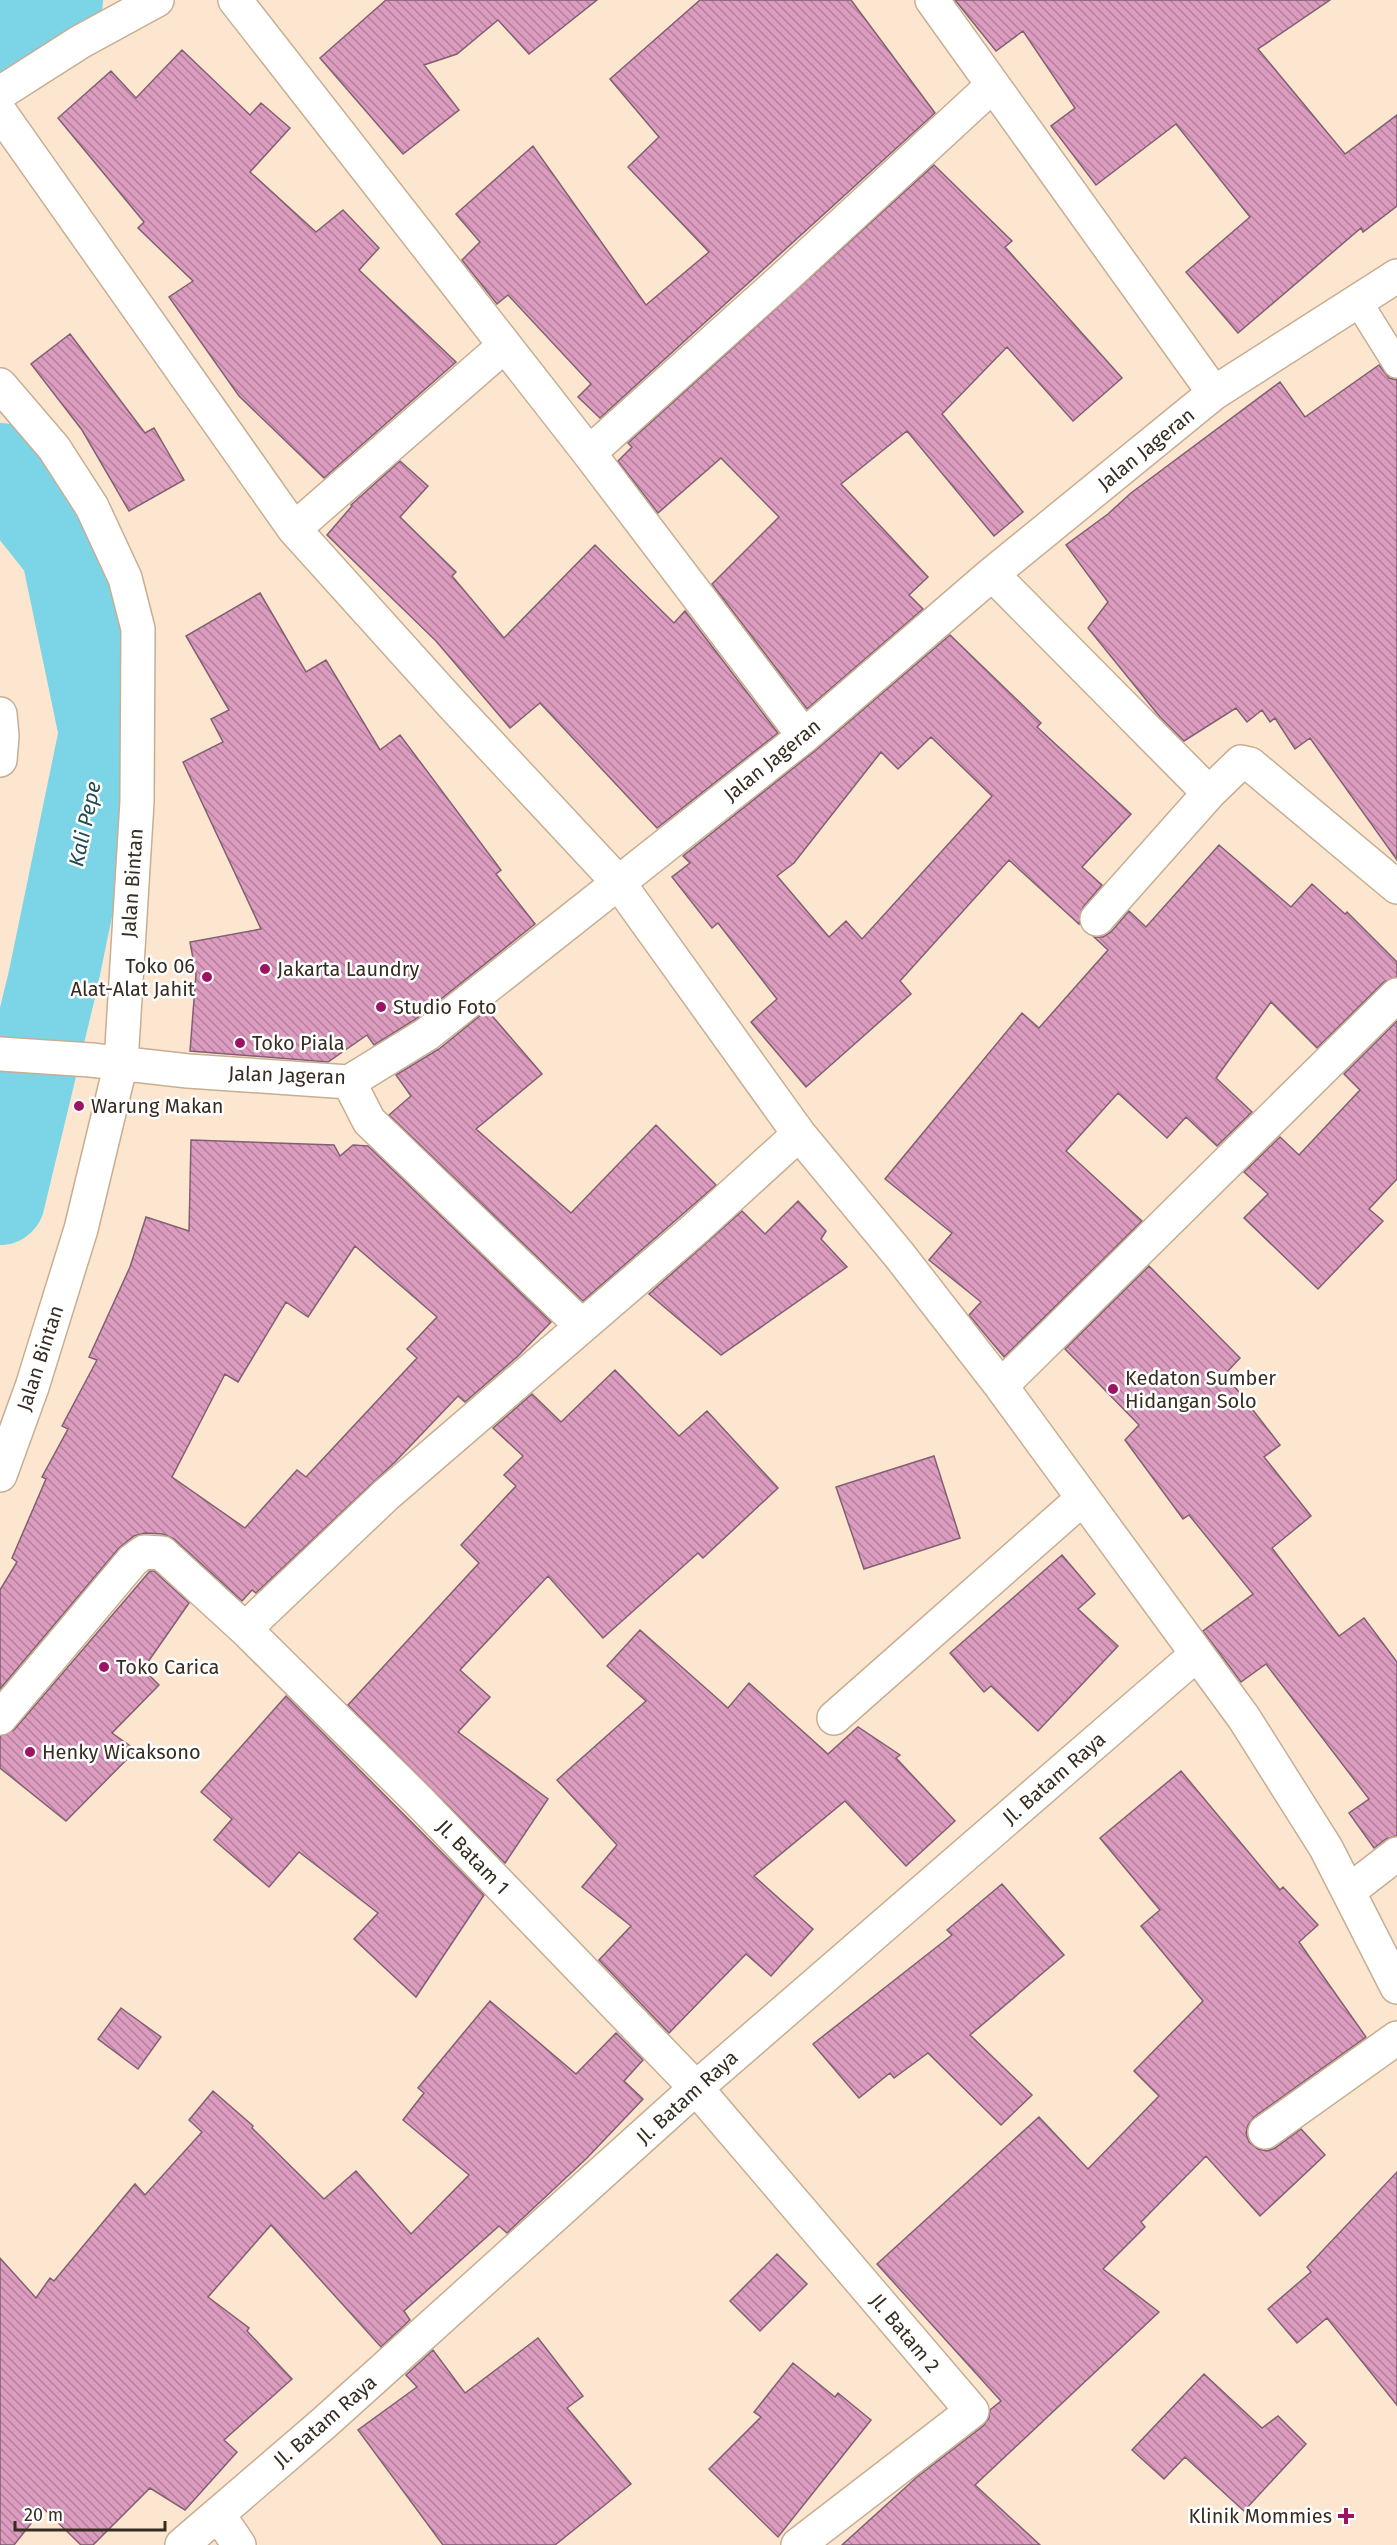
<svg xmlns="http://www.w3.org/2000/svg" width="1397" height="2545" viewBox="0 0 1397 2545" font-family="'Fira Sans',sans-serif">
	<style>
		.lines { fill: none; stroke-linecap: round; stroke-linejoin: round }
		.river { stroke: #7cd4e7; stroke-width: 90 }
		.building { fill: url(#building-back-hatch); stroke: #806072; stroke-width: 1.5; fill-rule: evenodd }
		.lane-casing { stroke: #c7ae93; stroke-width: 30 }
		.street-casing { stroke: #c7ae93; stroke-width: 36 }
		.lane { stroke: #fff; stroke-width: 27 }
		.street { stroke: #fff; stroke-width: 33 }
		.poi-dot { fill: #9d1363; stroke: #fff; stroke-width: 2 }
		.labels { text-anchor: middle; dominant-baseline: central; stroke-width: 5; stroke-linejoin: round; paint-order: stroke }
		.street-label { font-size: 20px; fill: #362c21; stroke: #fff }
		.poi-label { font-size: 20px; fill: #362c21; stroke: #fff; text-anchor: start }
		.water-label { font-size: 21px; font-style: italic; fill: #224b53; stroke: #fff }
	</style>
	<defs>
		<pattern id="building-back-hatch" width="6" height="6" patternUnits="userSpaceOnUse" patternTransform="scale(1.5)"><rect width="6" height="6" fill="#dc9cbf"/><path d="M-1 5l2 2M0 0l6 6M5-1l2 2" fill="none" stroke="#b37f9b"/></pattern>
	</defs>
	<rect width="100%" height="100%" fill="#fce6d0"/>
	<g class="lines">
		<path class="river" d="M 0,38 L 58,0
			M 0,468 L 66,551 L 104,733 L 53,980 L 0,1200"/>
	</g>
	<path class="building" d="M 386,0 L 597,0 L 529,54 L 498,20 L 457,54 L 424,65 L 459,110 L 403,154 L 320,58 Z
		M 700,0 L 851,0 L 935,113 L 600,418 L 578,397 L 591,384 L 508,295 L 497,304 L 462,260 L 480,242 L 456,214 L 533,146 L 646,305 L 709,252 L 628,167 L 659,137 L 610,79 Z
		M 955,0 L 1330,0 L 1258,49 L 1345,154 L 1397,115 L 1397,206 L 1363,232 L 1361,228 L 1238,333 L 1186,272 L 1250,217 L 1176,124 L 1096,185 L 1051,126 L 1075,108 L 1023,31 L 996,51 Z
		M 182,50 L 250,115 L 261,103 L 290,128 L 250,172 L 316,232 L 343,210 L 379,248 L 359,270 L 456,362 L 324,478 L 239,396 L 169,297 L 193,281 L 138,228 L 144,222 L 58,118 L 111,71 L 136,98 Z
		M 934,165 L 1012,241 L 1005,247 L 1122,378 L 1073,421 L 1007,347 L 942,414 L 1023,512 L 994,536 L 907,431 L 841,484 L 928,577 L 909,595 L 923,609 L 807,709 L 712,584 L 779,517 L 721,458 L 658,513 L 618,461 L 632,447 L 628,443 Z
		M 70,334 L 145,433 L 154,428 L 184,480 L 129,511 L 82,430 L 31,364 Z
		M 1379,365 L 1389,378 L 1397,380 L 1397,860 L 1310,738 L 1295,749 L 1275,718 L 1270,722 L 1262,710 L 1247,722 L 1236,708 L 1184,741 L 1160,717 L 1088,628 L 1108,602 L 1066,545 L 1108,514 L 1131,493 L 1280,382 L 1305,417 Z
		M 400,461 L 428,486 L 400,517 L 456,572 L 452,576 L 504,638 L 595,545 L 674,623 L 685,611 L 778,733 L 657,828 L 540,703 L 510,728 L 436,641 L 327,535 L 352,506 L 351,505 Z
		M 260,593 L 306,672 L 326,660 L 380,750 L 400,735 L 501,870 L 496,874 L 535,924 L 416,1019 L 374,1045 L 367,1035 L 328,1062 L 190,1051 L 196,974 L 190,942 L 261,929 L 183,762 L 223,742 L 211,719 L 229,710 L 186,636 Z
		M 950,635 L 1041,723 L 1037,727 L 1131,814 L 1082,867 L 1102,885 L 1083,907 L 1079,924 L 1009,860 L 900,981 L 911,994 L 806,1087 L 751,1022 L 777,999 L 718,923 L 712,928 L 672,877 L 690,863 L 683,856 L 816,750 ZM 931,737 L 992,796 L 862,939 L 846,921 L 829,937 L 777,876 L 794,863 L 881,752 L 898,769 Z
		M 1219,845 L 1291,907 L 1312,884 L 1345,914 L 1347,912 L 1397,962 L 1397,977 L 1384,982 L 1317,1048 L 1271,1002 L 1216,1078 L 1252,1112 L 1217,1146 L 1186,1117 L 1167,1138 L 1118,1093 L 1066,1151 L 1142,1221 L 1004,1357 L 969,1315 L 981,1302 L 929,1260 L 952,1233 L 885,1179 L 1022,1013 L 1039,1028 L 1108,950 L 1094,937 L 1103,937 L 1111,932 L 1129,911 L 1146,927 Z
		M 487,1010 L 542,1074 L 476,1129 L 571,1213 L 656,1125 L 716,1185 L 583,1301 L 389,1115 L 411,1096 L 396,1075 L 439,1049 Z
		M 1397,1021 L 1397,1179 L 1369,1209 L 1383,1221 L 1318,1289 L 1244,1218 L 1268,1194 L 1244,1172 L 1280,1137 L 1299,1155 L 1360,1090 L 1344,1074 Z
		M 191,1140 L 334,1145 L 340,1156 L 353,1145 L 368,1146 L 551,1322 L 518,1356 L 465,1402 L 458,1396 L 395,1462 L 256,1593 L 252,1590 L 242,1601 L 174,1539 L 163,1534 L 145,1533 L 134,1536 L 119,1548 L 0,1689 L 0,1590 L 17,1562 L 12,1558 L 46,1479 L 42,1477 L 68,1429 L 62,1426 L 97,1360 L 89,1357 L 130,1267 L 146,1217 L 189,1231 ZM 355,1246 L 437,1317 L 407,1349 L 417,1358 L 306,1477 L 297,1470 L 245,1528 L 172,1477 L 225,1374 L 238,1382 L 286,1302 L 308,1317 Z
		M 798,1201 L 826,1231 L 821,1239 L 847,1267 L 721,1355 L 649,1294 L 742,1211 L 765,1234 Z
		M 1149,1266 L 1240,1358 L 1225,1374 L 1280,1445 L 1264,1457 L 1311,1516 L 1272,1548 L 1339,1636 L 1364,1618 L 1397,1662 L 1397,1836 L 1386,1839 L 1374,1848 L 1349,1813 L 1369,1799 L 1266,1664 L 1241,1682 L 1203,1631 L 1253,1594 L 1189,1515 L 1183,1519 L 1125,1440 L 1139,1425 L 1065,1349 Z
		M 615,1370 L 679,1436 L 707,1411 L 778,1488 L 703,1558 L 698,1553 L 603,1638 L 548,1576 L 460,1670 L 490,1697 L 458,1732 L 548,1799 L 505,1863 L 348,1705 L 479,1563 L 461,1545 L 516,1486 L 504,1475 L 523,1456 L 493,1428 L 532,1394 L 561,1422 Z
		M 934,1456 L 960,1538 L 864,1569 L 836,1487 Z
		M 1062,1555 L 1095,1594 L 1078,1609 L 1118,1646 L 1038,1731 L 991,1686 L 984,1692 L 950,1653 Z
		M 150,1571 L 154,1571 L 189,1603 L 143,1669 L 159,1685 L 112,1733 L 136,1750 L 66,1821 L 0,1768 L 0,1736 L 14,1730 Z
		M 640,1630 L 728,1708 L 749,1683 L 828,1754 L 858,1727 L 900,1755 L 896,1758 L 955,1821 L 906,1866 L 845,1801 L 754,1876 L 813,1929 L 771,1976 L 746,1954 L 669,2033 L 599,1960 L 631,1926 L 582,1887 L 617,1845 L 557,1780 L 646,1701 L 607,1666 Z
		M 286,1696 L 484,1895 L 416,1997 L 354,1939 L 378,1913 L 299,1852 L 269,1887 L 214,1840 L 232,1819 L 201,1792 Z
		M 1181,1771 L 1280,1890 L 1283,1887 L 1318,1925 L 1299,1942 L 1366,2037 L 1254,2117 L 1248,2125 L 1246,2133 L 1249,2142 L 1258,2149 L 1267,2151 L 1275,2148 L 1301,2129 L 1325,2155 L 1260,2216 L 1206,2156 L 1141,2222 L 1145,2227 L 1103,2269 L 1159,2312 L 975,2485 L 1040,2545 L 842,2545 L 917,2477 L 983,2426 L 989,2418 L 990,2410 L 1001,2401 L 877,2264 L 1039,2117 L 1088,2169 L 1159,2096 L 1134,2071 L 1203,2001 L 1141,1926 L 1160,1910 L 1100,1838 Z
		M 1002,1884 L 1064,1955 L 970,2035 L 1032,2095 L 1001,2125 L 928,2053 L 894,2078 L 890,2073 L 859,2098 L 813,2044 L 952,1935 L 947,1930 Z
		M 490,2001 L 576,2074 L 616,2033 L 643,2060 L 624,2081 L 643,2099 L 587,2158 L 507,2233 L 499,2226 L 404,2311 L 410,2320 L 381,2347 L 271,2225 L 208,2297 L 249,2328 L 247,2331 L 292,2379 L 224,2440 L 237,2452 L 185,2510 L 150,2488 L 93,2545 L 81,2545 L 43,2508 L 14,2545 L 0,2545 L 0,2258 L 36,2298 L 50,2278 L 54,2281 L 135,2184 L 145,2195 L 202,2132 L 189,2120 L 213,2091 L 253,2126 L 252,2128 L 324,2199 L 356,2171 L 411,2234 L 469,2175 L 403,2120 L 424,2093 L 418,2088 Z
		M 121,2008 L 161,2037 L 138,2069 L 98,2039 Z
		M 1397,2172 L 1397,2405 L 1327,2318 L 1297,2343 L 1268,2309 L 1311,2272 L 1307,2267 Z
		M 777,2254 L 807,2284 L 760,2331 L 730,2301 Z
		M 538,2338 L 583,2396 L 567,2408 L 631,2484 L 555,2545 L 443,2545 L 358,2430 L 417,2387 L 406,2375 L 433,2350 L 465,2393 Z
		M 793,2363 L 835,2397 L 838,2393 L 871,2420 L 778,2537 L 709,2469 L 761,2417 L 754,2412 Z
		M 1204,2374 L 1262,2428 L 1278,2416 L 1306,2444 L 1244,2511 L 1185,2457 L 1164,2479 L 1132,2450 Z"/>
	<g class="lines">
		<defs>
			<path id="lane" d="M 1357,300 L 1397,364"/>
			<path id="street" d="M 235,0 L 589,453 L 804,736
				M 932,0 L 1214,393
				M 0,93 L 80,42 L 157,0
				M 0,112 L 294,529 L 451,703 L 618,882 L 799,1134 L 900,1256 L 1001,1386 L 1244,1718 L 1326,1848 L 1397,1987
				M 0,385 L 54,448 L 92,507 L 125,578 L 138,629 L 137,802 L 121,1063 L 81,1229 L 32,1387 L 0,1475
				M 589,453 L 785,277 L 992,86
				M 294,529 L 504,346
				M 992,574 L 1209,793
				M 0,714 L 2,736 L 0,760
				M 1097,919 L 1209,793 L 1241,762 L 1250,764 L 1397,887
				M 0,1054 L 91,1060 L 188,1071 L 349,1082 L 427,1034 L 804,736 L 992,574 L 1214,393 L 1397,276
				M 349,1082 L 369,1121 L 582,1326
				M 1001,1386 L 1397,995
				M 245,1629 L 386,1495 L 696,1228 L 799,1134
				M 0,1718 L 133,1560 L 144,1552 L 162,1553 L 245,1629 L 418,1800 L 696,2088 L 972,2411 L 798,2545
				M 834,1718 L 1082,1499
				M 1349,1891 L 1397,1854
				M 1265,2132 L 1397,2038
				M 218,2514 L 239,2545
				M 182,2545 L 324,2423 L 696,2088 L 1197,1654"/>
		</defs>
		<use href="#lane" class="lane-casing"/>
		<use href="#street" class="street-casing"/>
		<use href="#lane" class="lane"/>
		<use href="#street" class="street"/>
	</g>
	<g class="poi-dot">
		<circle cx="265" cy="969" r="6"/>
		<circle cx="207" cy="977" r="6"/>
		<circle cx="381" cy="1007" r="6"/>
		<circle cx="240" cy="1043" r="6"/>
		<circle cx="79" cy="1106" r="6"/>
		<circle cx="1113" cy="1389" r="6"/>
		<circle cx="104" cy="1667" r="6"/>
		<circle cx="30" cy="1752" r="6"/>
		<path d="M1343 2507h6v6h6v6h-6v6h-6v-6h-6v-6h6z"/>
	</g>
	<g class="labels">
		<g class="street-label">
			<text transform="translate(1146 449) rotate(-39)">Jalan Jageran</text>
			<text transform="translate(772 760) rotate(-39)">Jalan Jageran</text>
			<text transform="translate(132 883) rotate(-86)">Jalan Bintan</text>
			<text transform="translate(287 1075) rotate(2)">Jalan Jageran</text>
			<text transform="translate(40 1358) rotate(-72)">Jalan Bintan</text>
			<text transform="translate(1054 1778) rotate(-41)">Jl. Batam Raya</text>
			<text transform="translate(473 1857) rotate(46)">Jl. Batam 1</text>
			<text transform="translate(687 2097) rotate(-42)">Jl. Batam Raya</text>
			<text transform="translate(905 2333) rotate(50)">Jl. Batam 2</text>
			<text transform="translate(325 2421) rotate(-41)">Jl. Batam Raya</text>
		</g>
		<g class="poi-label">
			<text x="195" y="966" text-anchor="end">Toko 06<tspan x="195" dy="23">Alat-Alat Jahit</tspan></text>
			<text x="277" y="969">Jakarta Laundry</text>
			<text x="393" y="1007">Studio Foto</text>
			<text x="252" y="1043">Toko Piala</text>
			<text x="91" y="1106">Warung Makan</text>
			<text x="1125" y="1378">Kedaton Sumber<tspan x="1125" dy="23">Hidangan Solo</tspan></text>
			<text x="116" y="1667">Toko Carica</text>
			<text x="42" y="1752">Henky Wicaksono</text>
			<text x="1332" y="2516" text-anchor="end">Klinik Mommies</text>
		</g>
		<g class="water-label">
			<text transform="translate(85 824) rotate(-78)">Kali Pepe</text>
		</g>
	</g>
	<path d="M15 2521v9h150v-9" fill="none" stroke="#362c21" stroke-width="3"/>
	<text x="24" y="2521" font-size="18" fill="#362c21" stroke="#ffffff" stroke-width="4.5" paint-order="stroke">20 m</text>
</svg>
